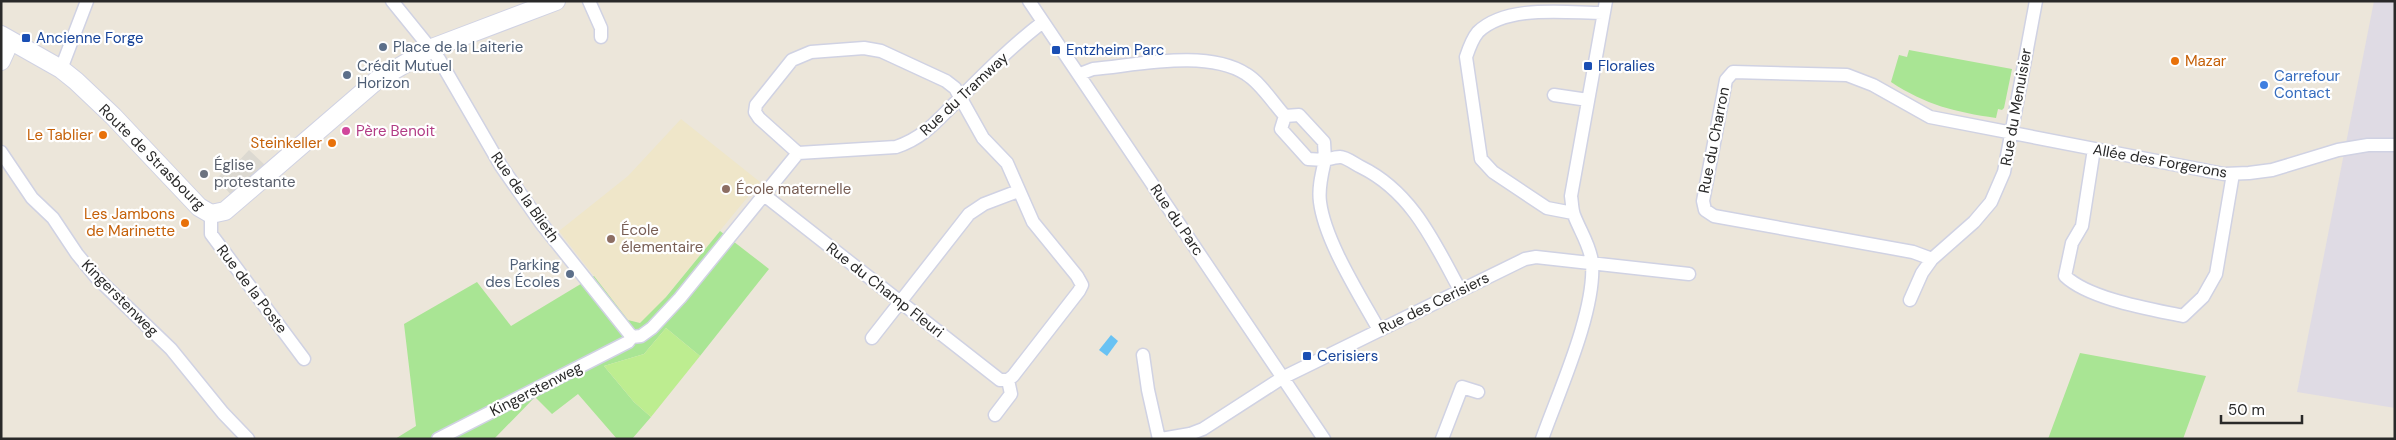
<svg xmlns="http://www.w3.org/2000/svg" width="2396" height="440" viewBox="0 0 2396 440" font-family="'DM Sans',sans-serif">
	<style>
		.industrial { fill: #dfdbe4 }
		.education { fill: #efe6c9 }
		.green { fill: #a9e594 }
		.pitch { fill: #bded90 }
		.plaza { fill: #dcd9d1 }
		.water { fill: #69c2f3 }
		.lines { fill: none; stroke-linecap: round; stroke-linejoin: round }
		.street-casing { stroke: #d0d2e3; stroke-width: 15 }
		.secondary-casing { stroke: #d0d2e3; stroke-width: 20 }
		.street { stroke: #fff; stroke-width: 12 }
		.secondary { stroke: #fff; stroke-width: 18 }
		.transit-dot { fill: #1a4fb4; stroke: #fff; stroke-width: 2 }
		.service-dot { fill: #5c6f8a; stroke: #fff; stroke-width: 2 }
		.food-dot { fill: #e8710a; stroke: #fff; stroke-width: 2 }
		.shop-dot { fill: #3f7fe0; stroke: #fff; stroke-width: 2 }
		.hotel-dot { fill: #d1479c; stroke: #fff; stroke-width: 2 }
		.worship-dot { fill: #6b7280; stroke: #fff; stroke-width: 2 }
		.education-dot { fill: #8d6e63; stroke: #fff; stroke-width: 2 }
		.labels { text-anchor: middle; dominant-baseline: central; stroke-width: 4.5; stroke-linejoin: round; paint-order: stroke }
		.transit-label { font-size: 15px; fill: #164399; stroke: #fff; text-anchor: start }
		.service-label { font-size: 15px; fill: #4e5e75; stroke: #fff; text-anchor: start }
		.food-label { font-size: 15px; fill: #c56008; stroke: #fff; text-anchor: end }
		.shop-label { font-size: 15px; fill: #366cbe; stroke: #fff; text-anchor: start }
		.street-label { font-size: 15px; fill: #292929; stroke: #fff }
		.hotel-label { font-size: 15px; fill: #b23c85; stroke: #fff; text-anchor: start }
		.worship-label { font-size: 15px; fill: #5b616d; stroke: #fff; text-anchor: start }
		.education-label { font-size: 15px; fill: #785e54; stroke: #fff; text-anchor: start }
	</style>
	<rect width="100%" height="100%" fill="#ece6da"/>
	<path class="industrial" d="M 2374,1 L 2395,1 L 2395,408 L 2297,392 Z"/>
	<path class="education" d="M 681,119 L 760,182 L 654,311 L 640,323 L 628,320 L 559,231 L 628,176 Z"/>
	<path class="green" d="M 1909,50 L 2012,69 L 2004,108 L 2002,110 L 1998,109 L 1996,118 C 1955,112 1926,105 1891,82 L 1899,55 L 1907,57 Z
		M 720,231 L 769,269 L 700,356 L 666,328 L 644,354 L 604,366 L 634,402 L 651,417 L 632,439 L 617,439 L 578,394 L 552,414 L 535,397 L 494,439 L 395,439 L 416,426 L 404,324 L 477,282 L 511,326 L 594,276 L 628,320 L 640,323 L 666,297 Z
		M 2080,353 L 2206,376 L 2183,439 L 2048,439 Z"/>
	<path class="pitch" d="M 666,328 L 700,356 L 651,417 L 634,402 L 604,366 L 644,354 Z"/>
	<path class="plaza" d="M 249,150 L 265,165 L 231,195 L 217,178 L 225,170 L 219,164 L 224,159 L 234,166 Z"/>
	<path class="water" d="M 1111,335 L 1118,341 L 1107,356 L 1099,350 Z"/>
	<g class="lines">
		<defs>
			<path id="street" d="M 392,1 L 439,59 L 501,166 L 541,223 L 632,337
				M 589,1 L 601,28 L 601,37
				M 1029,1 L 1324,439
				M 61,69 L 87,1
				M 1080,74 L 1093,69 C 1138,65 1207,49 1246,74 C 1261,83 1273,103 1285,116
				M 1554,95 L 1588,100
				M 1299,115 L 1324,142 L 1325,160 L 1308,159 L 1281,129 L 1285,116 Z
				M 2094,149 L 2082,226 L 2072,243 L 2065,276 C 2089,299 2150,309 2183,316 L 2203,297 L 2216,274 L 2233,174
				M 1,152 L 32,198 L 53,218 L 77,254 L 96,277 L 171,349 L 223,413 L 248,439
				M 764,195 L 1000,380 L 1008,380 L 1013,376 L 1079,291 L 1082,285 L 1077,276 L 1033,222 L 1007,163 L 983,138 L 955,88 L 946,81 L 881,51 L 864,48 L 811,52 L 792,60 L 756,105 L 755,112 L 759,118 L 798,153
				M 1573,213 L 1547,208 L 1493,172 L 1481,159 L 1466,57 C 1469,48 1472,39 1478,32 C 1507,4 1567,13 1603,13
				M 211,214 L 211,234 L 304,359
				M 1932,259 L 1913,252 L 1714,216 L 1705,210 L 1703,201 L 1726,80 L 1733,72 L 1847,75 L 1873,85 L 1930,117 L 2224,174 L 2249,173 L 2272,170 L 2338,150 L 2368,145 L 2395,145
				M 1910,300 L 1922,273 L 1932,259 L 1974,222 L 1991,202 L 2004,172 L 2036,1
				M 1379,330 C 1359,294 1325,241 1320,202 C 1318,188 1322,173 1325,160 C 1329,159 1335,157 1340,157 C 1346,157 1355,164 1361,167 C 1412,192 1434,242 1460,290
				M 632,337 L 641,336 L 652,328 L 680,298 L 798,153 L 896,147 C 926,137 939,118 960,98 C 986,72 1014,44 1043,22
				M 872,338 L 969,214 L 984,204 L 1018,191
				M 1143,355 L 1148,390 L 1159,439
				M 995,415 L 1011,394 L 1008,380
				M 438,439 L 628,342 L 632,337
				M 1161,439 L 1190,434 L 1203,429 L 1282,378 L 1525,259 L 1536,257 L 1689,274
				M 1442,439 L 1462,387 L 1478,392
				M 1542,439 C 1559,391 1596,311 1592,262 C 1590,245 1580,231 1574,215 C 1572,210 1572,202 1571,196 L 1606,1"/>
			<path id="secondary" d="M 1,35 L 61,69 L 76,81 L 113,116 L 199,207 L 211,214 L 225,211 L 377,80 L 432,48 L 556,1
				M 1,61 L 10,41"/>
		</defs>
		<use href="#street" class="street-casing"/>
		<use href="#secondary" class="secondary-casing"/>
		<use href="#street" class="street"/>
		<use href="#secondary" class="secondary"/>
	</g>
	<g class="transit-dot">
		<rect x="21" y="33" width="10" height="10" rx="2.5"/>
		<rect x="1051" y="45" width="10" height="10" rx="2.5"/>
		<rect x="1583" y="61" width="10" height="10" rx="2.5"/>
		<rect x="1302" y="351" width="10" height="10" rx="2.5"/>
	</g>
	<g class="service-dot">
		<circle cx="383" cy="47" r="5"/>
		<circle cx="347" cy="75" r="5"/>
		<circle cx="570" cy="274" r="5"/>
	</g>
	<g class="food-dot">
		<circle cx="2175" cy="61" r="5"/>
		<circle cx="103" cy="135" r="5"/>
		<circle cx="332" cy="143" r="5"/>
		<circle cx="185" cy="223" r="5"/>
	</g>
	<circle class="shop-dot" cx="2264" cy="85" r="5"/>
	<circle class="hotel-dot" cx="346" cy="131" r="5"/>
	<circle class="worship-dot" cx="204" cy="174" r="5"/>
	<g class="education-dot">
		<circle cx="726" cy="189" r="5"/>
		<circle cx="611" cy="239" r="5"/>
	</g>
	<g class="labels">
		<g class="transit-label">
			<text x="36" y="38">Ancienne Forge</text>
			<text x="1066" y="50">Entzheim Parc</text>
			<text x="1598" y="66">Floralies</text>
			<text x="1317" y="356">Cerisiers</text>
		</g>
		<g class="service-label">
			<text x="393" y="47">Place de la Laiterie</text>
			<text x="357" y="66">Crédit Mutuel<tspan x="357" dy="17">Horizon</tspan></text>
			<text x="560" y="265" text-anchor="end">Parking<tspan x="560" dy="17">des Écoles</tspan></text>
		</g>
		<g class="food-label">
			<text x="2185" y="61" text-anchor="start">Mazar</text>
			<text x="93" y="135">Le Tablier</text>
			<text x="322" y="143">Steinkeller</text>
			<text x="175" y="214">Les Jambons<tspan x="175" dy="17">de Marinette</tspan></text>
		</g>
		<g class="shop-label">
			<text x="2274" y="76">Carrefour<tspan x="2274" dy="17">Contact</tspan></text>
		</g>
		<g class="street-label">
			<text transform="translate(964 94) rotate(-43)">Rue du Tramway</text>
			<text transform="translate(2016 107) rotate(-80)">Rue du Menuisier</text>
			<text transform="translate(1714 140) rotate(-79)">Rue du Charron</text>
			<text transform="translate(152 157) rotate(45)">Route de Strasbourg</text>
			<text transform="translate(2160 161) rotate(10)">Allée des Forgerons</text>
			<text transform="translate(525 197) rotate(55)">Rue de la Blieth</text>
			<text transform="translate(1177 220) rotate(56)">Rue du Parc</text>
			<text transform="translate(252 289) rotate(53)">Rue de la Poste</text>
			<text transform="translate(885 290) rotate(38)">Rue du Champ Fleuri</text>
			<text transform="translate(120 298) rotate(45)">Kingerstenweg</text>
			<text transform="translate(1434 303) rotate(-26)">Rue des Cerisiers</text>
			<text transform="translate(536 389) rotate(-27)">Kingerstenweg</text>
		</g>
		<g class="hotel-label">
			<text x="356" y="131">Père Benoit</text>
		</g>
		<g class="worship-label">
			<text x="214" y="165">Église<tspan x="214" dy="17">protestante</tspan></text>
		</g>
		<g class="education-label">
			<text x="736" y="189">École maternelle</text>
			<text x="621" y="230">École<tspan x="621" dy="17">élementaire</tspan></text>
		</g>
	</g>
	<rect width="2396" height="440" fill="none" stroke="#292929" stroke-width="5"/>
	<path d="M2221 415v8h81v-8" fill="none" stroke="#292929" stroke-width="2.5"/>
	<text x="2228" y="415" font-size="15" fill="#292929" stroke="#ffffff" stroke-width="4" paint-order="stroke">50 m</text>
</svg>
